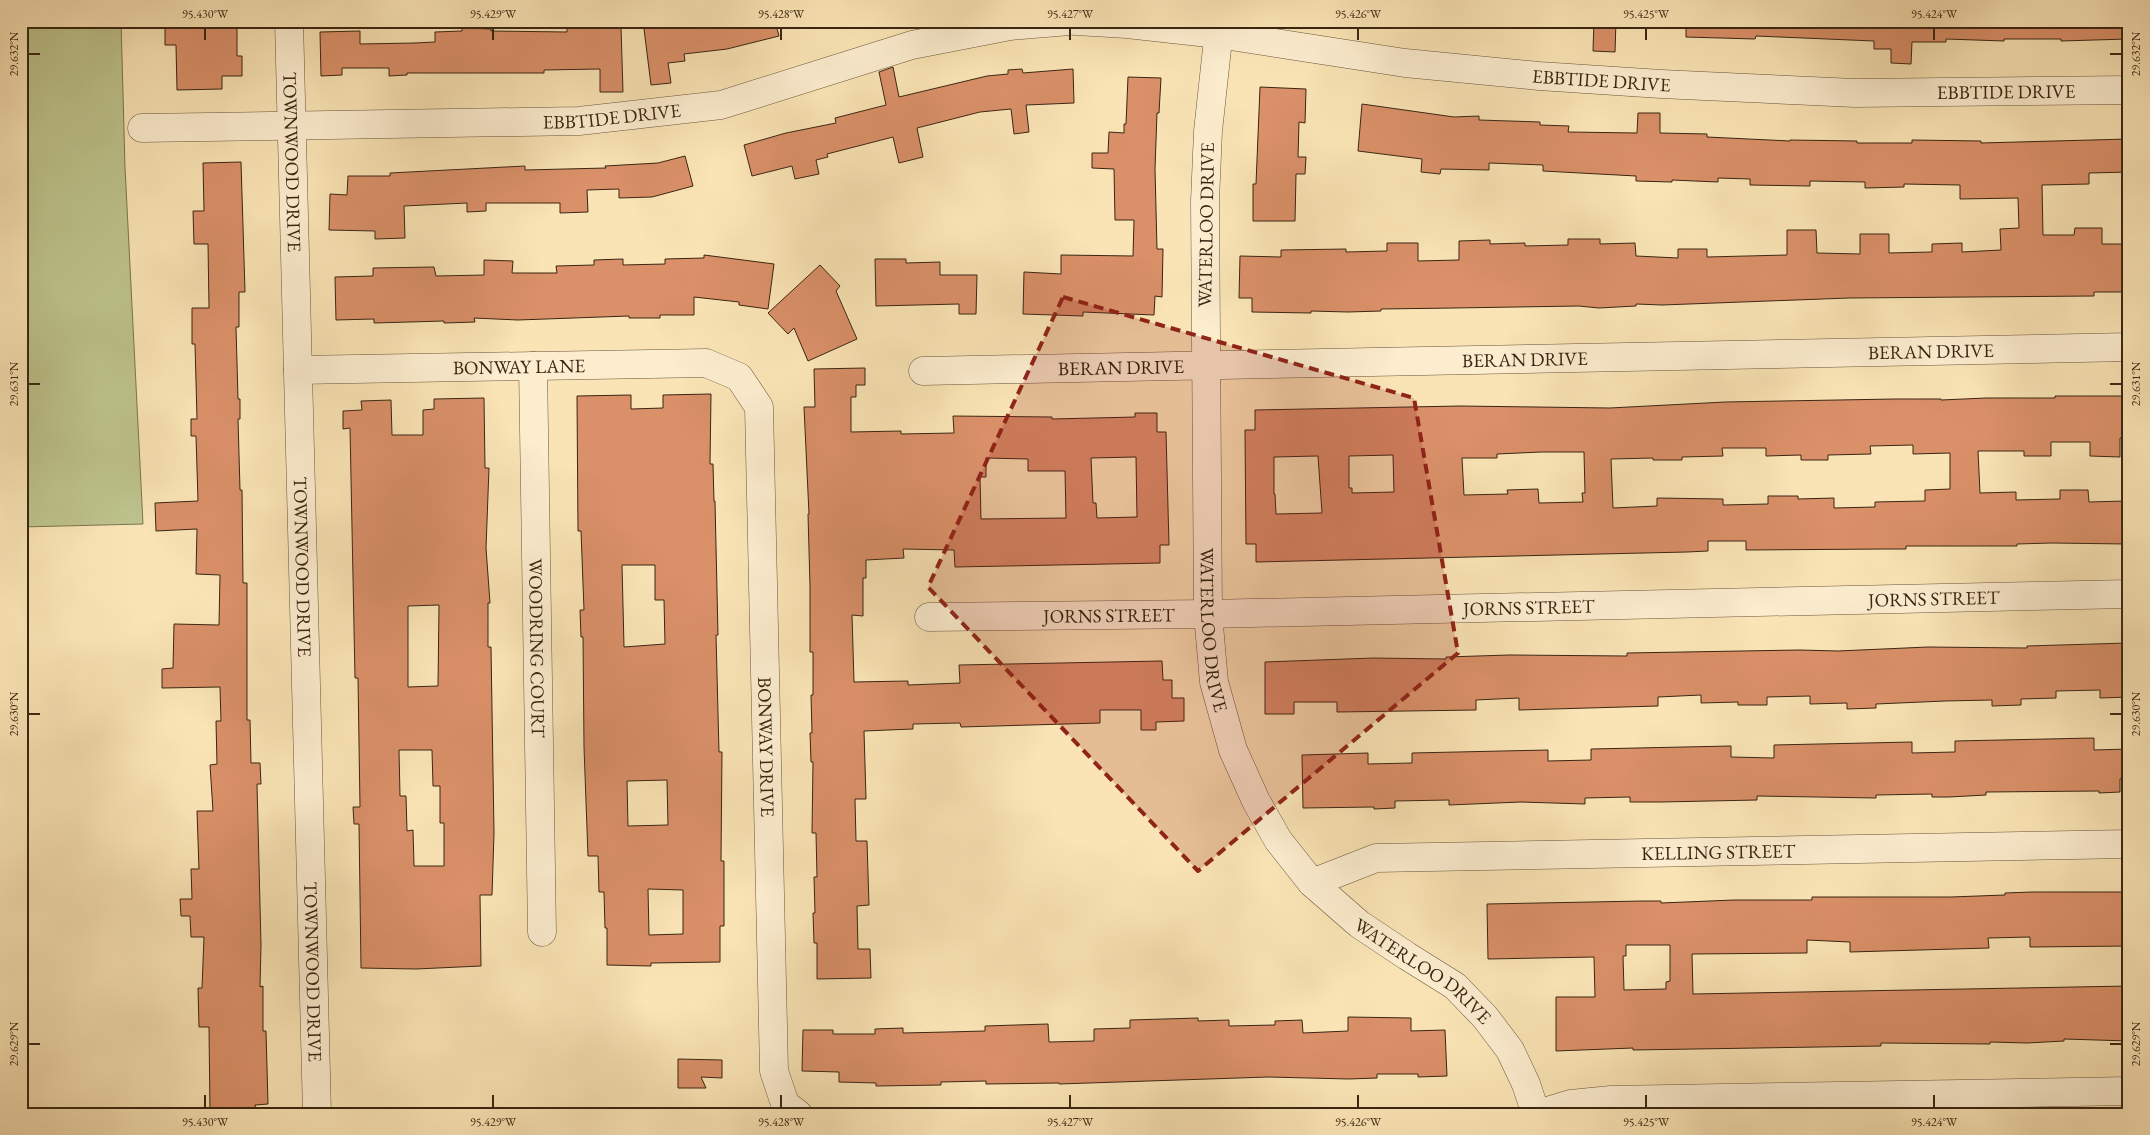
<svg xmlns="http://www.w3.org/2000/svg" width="2150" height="1135" viewBox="0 0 2150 1135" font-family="'EB Garamond',serif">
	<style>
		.green { fill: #bec48d; stroke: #7c7450 }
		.building { fill: #da9069; stroke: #3a2512; fill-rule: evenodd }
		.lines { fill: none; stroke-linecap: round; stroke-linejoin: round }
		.minor-casing { stroke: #6a553b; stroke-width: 29 }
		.minor { stroke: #fcedcf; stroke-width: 28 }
		.marked { fill: #8f2418; fill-opacity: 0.2; stroke: #8f2418; stroke-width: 4; stroke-dasharray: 10 6; stroke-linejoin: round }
		.ticks { fill: none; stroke: #3a2512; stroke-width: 2 }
		.labels { text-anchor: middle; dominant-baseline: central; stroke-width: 4; stroke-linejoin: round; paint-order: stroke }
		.street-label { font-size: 19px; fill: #3a2512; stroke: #fcedcf }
		.neatline { fill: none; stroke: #3a2512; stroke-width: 2 }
		.ticks-label { font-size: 12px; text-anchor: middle; fill: #3a2512 }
	</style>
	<rect width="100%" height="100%" fill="#fae4b5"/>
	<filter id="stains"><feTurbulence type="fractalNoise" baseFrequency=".004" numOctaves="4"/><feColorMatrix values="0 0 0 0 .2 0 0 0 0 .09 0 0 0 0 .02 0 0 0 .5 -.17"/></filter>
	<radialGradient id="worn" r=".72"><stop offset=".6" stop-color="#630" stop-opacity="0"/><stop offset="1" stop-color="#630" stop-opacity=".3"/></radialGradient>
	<path class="green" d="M 21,21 L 121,21 L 125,167 L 143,524 L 21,527 Z"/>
	<path class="building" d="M 165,21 L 237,21 L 237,56 L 242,56 L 242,76 L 222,76 L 222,89 L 177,90 L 176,45 L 165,45 Z
		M 643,21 L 775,21 L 779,36 L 727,49 L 684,54 L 685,61 L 668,63 L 671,83 L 651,85 Z
		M 1594,21 L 1616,21 L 1615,52 L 1593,51 Z
		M 1686,21 L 2127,21 L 2128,39 L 2061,41 L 2061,39 L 2004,39 L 2004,41 L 1946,39 L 1946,42 L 1912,42 L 1911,64 L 1891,63 L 1891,49 L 1874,49 L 1874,41 L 1756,36 L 1755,39 L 1686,37 Z
		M 621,27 L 623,92 L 600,92 L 600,69 L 544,70 L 544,73 L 407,73 L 407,75 L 389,76 L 389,68 L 342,68 L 342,75 L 321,76 L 320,32 L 360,31 L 360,44 L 415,43 L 435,42 L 435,32 L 462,31 L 462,28 L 491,29 L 491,31 L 567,32 L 567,28 Z
		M 893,67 L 899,97 L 987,76 L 1008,74 L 1008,70 L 1022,69 L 1023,73 L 1073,69 L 1074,103 L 1026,105 L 1029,132 L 1014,134 L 1011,109 L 980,112 L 917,128 L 923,157 L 899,163 L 893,137 L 827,154 L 828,157 L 816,160 L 819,174 L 795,179 L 792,166 L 752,176 L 744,145 L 786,133 L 836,123 L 835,118 L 886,105 L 879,72 Z
		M 1128,77 L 1161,78 L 1159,113 L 1157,113 L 1155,169 L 1157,249 L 1163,249 L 1162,297 L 1155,296 L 1154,315 L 1083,312 L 1083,316 L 1023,314 L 1024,272 L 1061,274 L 1061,255 L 1133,256 L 1134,220 L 1115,220 L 1114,169 L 1092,168 L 1092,153 L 1108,153 L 1109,132 L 1124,133 L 1124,124 L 1126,124 Z
		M 1260,87 L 1306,89 L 1305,123 L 1299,122 L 1298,157 L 1306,157 L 1305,174 L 1296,174 L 1295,221 L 1253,221 L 1253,184 L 1256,184 Z
		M 1362,104 L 1454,117 L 1479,116 L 1479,120 L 1540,122 L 1540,125 L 1569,126 L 1568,132 L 1637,133 L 1638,113 L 1660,113 L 1660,133 L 1707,134 L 1707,137 L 1790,141 L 1790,140 L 1857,141 L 1857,143 L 1912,143 L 1912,140 L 1981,141 L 1981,143 L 2129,139 L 2129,172 L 2089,173 L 2089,184 L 2042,185 L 2043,235 L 2074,235 L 2075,228 L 2102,228 L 2102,244 L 2129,244 L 2129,292 L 2094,292 L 2094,296 L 1849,298 L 1662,305 L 1636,304 L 1636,306 L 1599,308 L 1579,306 L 1454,308 L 1381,309 L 1381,311 L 1348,312 L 1311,311 L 1311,313 L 1252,312 L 1252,298 L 1239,298 L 1240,256 L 1281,257 L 1281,250 L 1346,249 L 1346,252 L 1387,251 L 1387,243 L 1418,243 L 1418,261 L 1459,260 L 1459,241 L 1490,240 L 1490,244 L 1525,243 L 1525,246 L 1568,245 L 1568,239 L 1600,239 L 1600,244 L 1635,243 L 1636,256 L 1678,258 L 1678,249 L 1707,249 L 1707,257 L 1787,255 L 1787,230 L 1816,230 L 1817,253 L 1860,254 L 1860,234 L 1889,234 L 1889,253 L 1932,252 L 1932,244 L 1962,243 L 1962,252 L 2001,250 L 2000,229 L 2019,228 L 2018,198 L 1960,199 L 1960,185 L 1904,184 L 1904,187 L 1865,188 L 1865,182 L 1810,181 L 1810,186 L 1750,185 L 1750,179 L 1718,178 L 1718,182 L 1672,180 L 1672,182 L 1636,181 L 1636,176 L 1543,171 L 1543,165 L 1489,163 L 1489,170 L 1441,169 L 1440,174 L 1421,172 L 1422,159 L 1358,151 Z
		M 685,156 L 693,186 L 652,197 L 619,198 L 619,189 L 587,190 L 588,212 L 560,213 L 560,203 L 486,203 L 486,211 L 467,212 L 467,203 L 404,206 L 405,238 L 375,239 L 375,231 L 329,230 L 330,194 L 347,195 L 348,176 L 390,176 L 390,173 L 525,166 L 525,170 L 606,168 L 605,166 L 658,163 Z
		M 241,162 L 245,292 L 239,292 L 239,327 L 236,327 L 238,399 L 240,399 L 240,419 L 238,419 L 240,490 L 242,490 L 243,583 L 247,583 L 247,720 L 250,720 L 251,763 L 260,763 L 261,784 L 257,784 L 261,945 L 260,987 L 263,986 L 263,1031 L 266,1031 L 268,1104 L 255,1105 L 256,1114 L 210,1114 L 209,1027 L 199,1027 L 198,988 L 202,988 L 204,937 L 191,937 L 190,916 L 181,916 L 180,899 L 192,899 L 191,869 L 199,869 L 197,811 L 213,811 L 210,765 L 217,764 L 216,721 L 221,721 L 220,687 L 162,688 L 162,669 L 173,668 L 174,624 L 219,625 L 220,575 L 196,574 L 197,529 L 156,531 L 155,503 L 198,501 L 196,436 L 191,436 L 191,419 L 197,419 L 195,344 L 192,344 L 192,308 L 209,308 L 208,244 L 194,244 L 193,211 L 204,211 L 203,163 Z
		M 704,255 L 774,264 L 768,309 L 739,305 L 739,302 L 694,297 L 694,315 L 660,315 L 660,318 L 629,318 L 629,316 L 518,320 L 474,318 L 475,322 L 444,323 L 444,321 L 374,323 L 374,319 L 336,320 L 335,277 L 373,276 L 373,268 L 434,267 L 436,276 L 484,275 L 484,260 L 513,261 L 512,273 L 557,273 L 556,266 L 594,265 L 594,260 L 623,259 L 623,265 L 665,264 L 665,259 L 704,258 Z
		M 875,259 L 906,259 L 906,263 L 940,262 L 940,275 L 977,275 L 976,314 L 959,314 L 959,304 L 876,306 Z
		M 820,265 L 840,286 L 836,291 L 857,339 L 808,361 L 794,328 L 788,334 L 768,313 Z
		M 865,368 L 865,385 L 856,385 L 856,397 L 851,397 L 851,432 L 901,431 L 901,434 L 954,433 L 953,416 L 1052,417 L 1052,419 L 1135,417 L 1135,413 L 1157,413 L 1157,432 L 1166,432 L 1169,545 L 1160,545 L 1160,563 L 955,567 L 954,550 L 903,549 L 904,558 L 866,560 L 866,578 L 863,578 L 863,616 L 852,615 L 854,682 L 908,681 L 908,685 L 960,683 L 959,665 L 1162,661 L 1163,680 L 1172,680 L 1172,698 L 1184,698 L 1184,721 L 1156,722 L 1156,730 L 1141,730 L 1141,710 L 1100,710 L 1100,723 L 961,727 L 960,723 L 913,724 L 913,729 L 864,731 L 866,799 L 855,799 L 856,841 L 867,841 L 869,905 L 857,906 L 858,949 L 870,949 L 871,978 L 817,979 L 817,943 L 814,943 L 813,913 L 815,913 L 814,877 L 817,877 L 816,833 L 812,833 L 813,762 L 811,762 L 810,733 L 812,733 L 811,695 L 813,695 L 813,652 L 810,652 L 810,586 L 808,514 L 809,514 L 804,407 L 815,407 L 814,369 ZM 1136,457 L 1137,517 L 1097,518 L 1096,503 L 1093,503 L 1091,458 ZM 986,458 L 1028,459 L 1028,471 L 1065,471 L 1066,518 L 981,519 L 980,477 L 986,477 Z
		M 711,394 L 710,464 L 713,464 L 714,501 L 715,501 L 718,635 L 716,635 L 719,752 L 722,752 L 721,861 L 724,861 L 724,926 L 720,926 L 720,962 L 651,963 L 651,966 L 607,965 L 607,928 L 605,928 L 604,892 L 599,892 L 598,856 L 588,856 L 584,747 L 583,637 L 581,637 L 580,610 L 584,610 L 581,531 L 578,531 L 577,396 L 631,395 L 631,409 L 663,408 L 663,395 ZM 622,565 L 655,565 L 655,600 L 664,600 L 665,644 L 624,647 ZM 667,780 L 668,825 L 628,826 L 627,781 ZM 648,889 L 683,890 L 683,934 L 649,935 Z
		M 2055,396 L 2129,396 L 2129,438 L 2120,438 L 2120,457 L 2090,456 L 2090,442 L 2051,442 L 2051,456 L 2024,456 L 2024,451 L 1978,451 L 1980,493 L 2016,492 L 2016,500 L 2060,499 L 2060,490 L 2088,490 L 2089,502 L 2125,501 L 2126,544 L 2052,543 L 2017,544 L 2017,546 L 1906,546 L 1906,549 L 1887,549 L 1746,550 L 1746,541 L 1708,541 L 1708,551 L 1687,552 L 1256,562 L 1256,544 L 1246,544 L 1245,430 L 1255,430 L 1255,410 L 1460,406 L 1610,408 L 1725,402 L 1895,399 L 1941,399 L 1941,400 L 1986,398 L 2055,398 ZM 1913,445 L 1913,454 L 1950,453 L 1950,489 L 1925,490 L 1925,501 L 1875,502 L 1875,507 L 1834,508 L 1834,498 L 1798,499 L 1798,496 L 1768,496 L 1768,504 L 1723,505 L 1723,499 L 1657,498 L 1657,506 L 1613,508 L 1611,459 L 1653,458 L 1653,460 L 1682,460 L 1682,457 L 1723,456 L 1722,448 L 1766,448 L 1766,456 L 1801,455 L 1801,460 L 1828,460 L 1828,455 L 1871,454 L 1870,446 ZM 1541,452 L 1584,452 L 1585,493 L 1582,493 L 1583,502 L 1539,503 L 1538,489 L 1507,490 L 1508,494 L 1464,495 L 1462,458 L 1497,458 L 1497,454 ZM 1393,455 L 1394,492 L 1352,493 L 1352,488 L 1349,488 L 1349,456 ZM 1318,456 L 1322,513 L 1276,514 L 1275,494 L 1274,494 L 1274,457 Z
		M 484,398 L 485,468 L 489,468 L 486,548 L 490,603 L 488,603 L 488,647 L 491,647 L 494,833 L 492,895 L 480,895 L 481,966 L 416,969 L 361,968 L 359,824 L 354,824 L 353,807 L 360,807 L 358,678 L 355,678 L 350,428 L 343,429 L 343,411 L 362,410 L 361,401 L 391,400 L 392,435 L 423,435 L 423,410 L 434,409 L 434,399 ZM 439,605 L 438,686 L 408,687 L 408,606 ZM 399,750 L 432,750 L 433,786 L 440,786 L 440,823 L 444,823 L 444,866 L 414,866 L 413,830 L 407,831 L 406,796 L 400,796 Z
		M 2128,643 L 2129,697 L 2100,698 L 2100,690 L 2056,691 L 2056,698 L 2021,699 L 2021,705 L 1992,706 L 1992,700 L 1945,701 L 1876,704 L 1876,708 L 1847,709 L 1847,703 L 1810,704 L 1810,696 L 1767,697 L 1767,705 L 1738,705 L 1738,702 L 1701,703 L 1701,695 L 1658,697 L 1658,706 L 1519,710 L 1519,698 L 1476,700 L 1476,710 L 1337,712 L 1337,702 L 1294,702 L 1294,714 L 1265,714 L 1265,662 L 1373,658 L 1446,659 L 1446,657 L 1509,655 L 1627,656 L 1627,653 L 1799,650 L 1838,651 L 1928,647 L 2027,648 L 2027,646 Z
		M 2094,738 L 2094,750 L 2129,749 L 2129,779 L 2120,779 L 2120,792 L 2099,793 L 2099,791 L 1986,792 L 1986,795 L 1949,797 L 1932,797 L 1932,794 L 1876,795 L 1876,798 L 1757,796 L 1757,800 L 1661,802 L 1630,802 L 1630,797 L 1585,798 L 1585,804 L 1521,802 L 1449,805 L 1449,800 L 1395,801 L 1395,808 L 1374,809 L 1374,807 L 1303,808 L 1302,755 L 1368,753 L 1368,764 L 1412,763 L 1412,753 L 1548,750 L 1548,761 L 1591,760 L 1591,749 L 1731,746 L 1731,757 L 1774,758 L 1774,745 L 1912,742 L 1912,753 L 1955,752 L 1955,741 Z
		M 2032,892 L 2129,892 L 2129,946 L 2030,947 L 2030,937 L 1988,938 L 1989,948 L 1850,952 L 1850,942 L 1807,940 L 1807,953 L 1692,954 L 1693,994 L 2129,986 L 2129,1041 L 2064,1039 L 2064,1041 L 2027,1043 L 1990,1042 L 1990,1044 L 1881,1043 L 1881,1046 L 1633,1050 L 1633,1048 L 1556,1051 L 1556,997 L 1595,997 L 1594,957 L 1488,959 L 1487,904 L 1643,901 L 1661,901 L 1661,903 L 1734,900 L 1812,900 L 1812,897 L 1951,897 L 2005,895 L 2005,893 ZM 1626,945 L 1670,945 L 1670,981 L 1666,982 L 1666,989 L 1624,990 L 1623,956 L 1626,956 Z
		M 1348,1017 L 1411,1018 L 1411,1031 L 1445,1030 L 1447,1076 L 1418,1077 L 1418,1074 L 1377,1074 L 1377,1078 L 1349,1079 L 1268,1077 L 1059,1084 L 1059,1083 L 986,1084 L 986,1081 L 941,1082 L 941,1085 L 876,1086 L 876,1083 L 839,1082 L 839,1072 L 802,1071 L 803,1030 L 833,1030 L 833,1034 L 875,1034 L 875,1029 L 903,1028 L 903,1033 L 947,1032 L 985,1031 L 985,1026 L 1048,1024 L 1049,1042 L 1094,1041 L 1094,1029 L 1130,1028 L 1130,1020 L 1198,1018 L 1198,1021 L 1229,1020 L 1229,1026 L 1275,1025 L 1275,1021 L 1302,1020 L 1303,1033 L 1348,1031 Z
		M 678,1059 L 722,1060 L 722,1078 L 701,1077 L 706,1088 L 678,1088 Z"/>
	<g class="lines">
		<defs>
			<g id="minor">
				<path id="s1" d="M 289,21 L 317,1114"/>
				<path id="s2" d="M 1076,21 L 1127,24 L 1218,34 L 1405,63 L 1539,76 L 1661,84 L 1855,93 L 2129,90"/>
				<path id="s3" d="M 1220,21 L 1208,131 L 1205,201 L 1208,614 L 1214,682 L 1233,750 L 1256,801 L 1278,840 L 1312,883 L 1359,924 L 1407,956 L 1455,986 L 1485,1017 L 1510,1050 L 1526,1084 L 1536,1114"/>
				<path id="s4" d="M 142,128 L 579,121 L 721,105 L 912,45 L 1010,26 L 1069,21"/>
				<path id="s5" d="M 533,366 L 542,932"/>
				<path id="s6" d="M 298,370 L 706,363 L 739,377 L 759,407 L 774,1071 L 785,1104 L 798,1114"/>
				<path id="s7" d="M 923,371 L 2129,347"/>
				<path id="s8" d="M 929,617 L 1208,614 L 2129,594"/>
				<path id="s9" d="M 1312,883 L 1376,858 L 2129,844"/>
				<path d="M 1538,1114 L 1571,1104 L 1611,1100 L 2129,1091"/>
			</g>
		</defs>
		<use href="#minor" class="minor-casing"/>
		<use href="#minor" class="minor"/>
	</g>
	<path class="marked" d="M 1063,297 L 1414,398 L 1458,653 L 1198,871 L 928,587 Z"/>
	<path class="ticks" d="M 205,28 L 205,40M 493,28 L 493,40M 781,28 L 781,40M 1070,28 L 1070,40M 1358,28 L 1358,40M 1646,28 L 1646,40M 1934,28 L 1934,40M 28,54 L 40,54M 2110,54 L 2122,54M 28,384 L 40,384M 2110,384 L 2122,384M 28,714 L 40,714M 2110,714 L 2122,714M 28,1044 L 40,1044M 2110,1044 L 2122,1044M 205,1095 L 205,1108M 493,1095 L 493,1108M 781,1095 L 781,1108M 1070,1095 L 1070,1108M 1358,1095 L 1358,1108M 1646,1095 L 1646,1108M 1934,1095 L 1934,1108"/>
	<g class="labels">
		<g class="street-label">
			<text stroke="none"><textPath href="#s2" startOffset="529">EBBTIDE DRIVE</textPath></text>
			<text stroke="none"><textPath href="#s2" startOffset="934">EBBTIDE DRIVE</textPath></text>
			<text stroke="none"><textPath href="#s4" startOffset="470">EBBTIDE DRIVE</textPath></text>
			<text stroke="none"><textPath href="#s1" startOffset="141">TOWNWOOD DRIVE</textPath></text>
			<text transform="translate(1206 225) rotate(-89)">WATERLOO DRIVE</text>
			<text stroke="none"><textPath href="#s7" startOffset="1008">BERAN DRIVE</textPath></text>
			<text stroke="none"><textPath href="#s7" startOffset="602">BERAN DRIVE</textPath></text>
			<text stroke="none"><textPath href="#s6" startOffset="221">BONWAY LANE</textPath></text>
			<text stroke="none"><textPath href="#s7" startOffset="198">BERAN DRIVE</textPath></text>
			<text stroke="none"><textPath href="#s1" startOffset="546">TOWNWOOD DRIVE</textPath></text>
			<text stroke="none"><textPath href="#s8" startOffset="1005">JORNS STREET</textPath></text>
			<text stroke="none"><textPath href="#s8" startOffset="600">JORNS STREET</textPath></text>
			<text stroke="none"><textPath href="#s8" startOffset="180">JORNS STREET</textPath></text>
			<text stroke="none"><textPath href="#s3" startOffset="610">WATERLOO DRIVE</textPath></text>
			<text stroke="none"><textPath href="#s5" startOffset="282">WOODRING COURT</textPath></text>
			<text stroke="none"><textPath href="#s6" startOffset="820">BONWAY DRIVE</textPath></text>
			<text stroke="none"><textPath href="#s9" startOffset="411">KELLING STREET</textPath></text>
			<text stroke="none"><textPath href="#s3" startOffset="1030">WATERLOO DRIVE</textPath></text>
			<text stroke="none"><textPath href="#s1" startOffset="951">TOWNWOOD DRIVE</textPath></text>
		</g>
	</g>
	<rect width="2150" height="1135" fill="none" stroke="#fae4b5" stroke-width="55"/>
	<rect x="28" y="28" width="2094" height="1080" class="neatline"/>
	<g class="ticks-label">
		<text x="205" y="18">95.430°W</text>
		<text x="493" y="18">95.429°W</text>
		<text x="781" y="18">95.428°W</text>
		<text x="1070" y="18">95.427°W</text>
		<text x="1358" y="18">95.426°W</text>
		<text x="1646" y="18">95.425°W</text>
		<text x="1934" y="18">95.424°W</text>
		<text transform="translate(14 54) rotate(-90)" y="4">29.632°N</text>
		<text transform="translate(2136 54) rotate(-90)" y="4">29.632°N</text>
		<text transform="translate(14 384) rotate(-90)" y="4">29.631°N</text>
		<text transform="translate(2136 384) rotate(-90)" y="4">29.631°N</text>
		<text transform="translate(14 714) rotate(-90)" y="4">29.630°N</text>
		<text transform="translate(2136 714) rotate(-90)" y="4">29.630°N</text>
		<text transform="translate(14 1044) rotate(-90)" y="4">29.629°N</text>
		<text transform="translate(2136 1044) rotate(-90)" y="4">29.629°N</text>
		<text x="205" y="1126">95.430°W</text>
		<text x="493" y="1126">95.429°W</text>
		<text x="781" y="1126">95.428°W</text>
		<text x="1070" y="1126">95.427°W</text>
		<text x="1358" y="1126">95.426°W</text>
		<text x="1646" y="1126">95.425°W</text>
		<text x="1934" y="1126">95.424°W</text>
	</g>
	<rect width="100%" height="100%" filter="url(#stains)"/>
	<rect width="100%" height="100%" fill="url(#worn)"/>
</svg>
